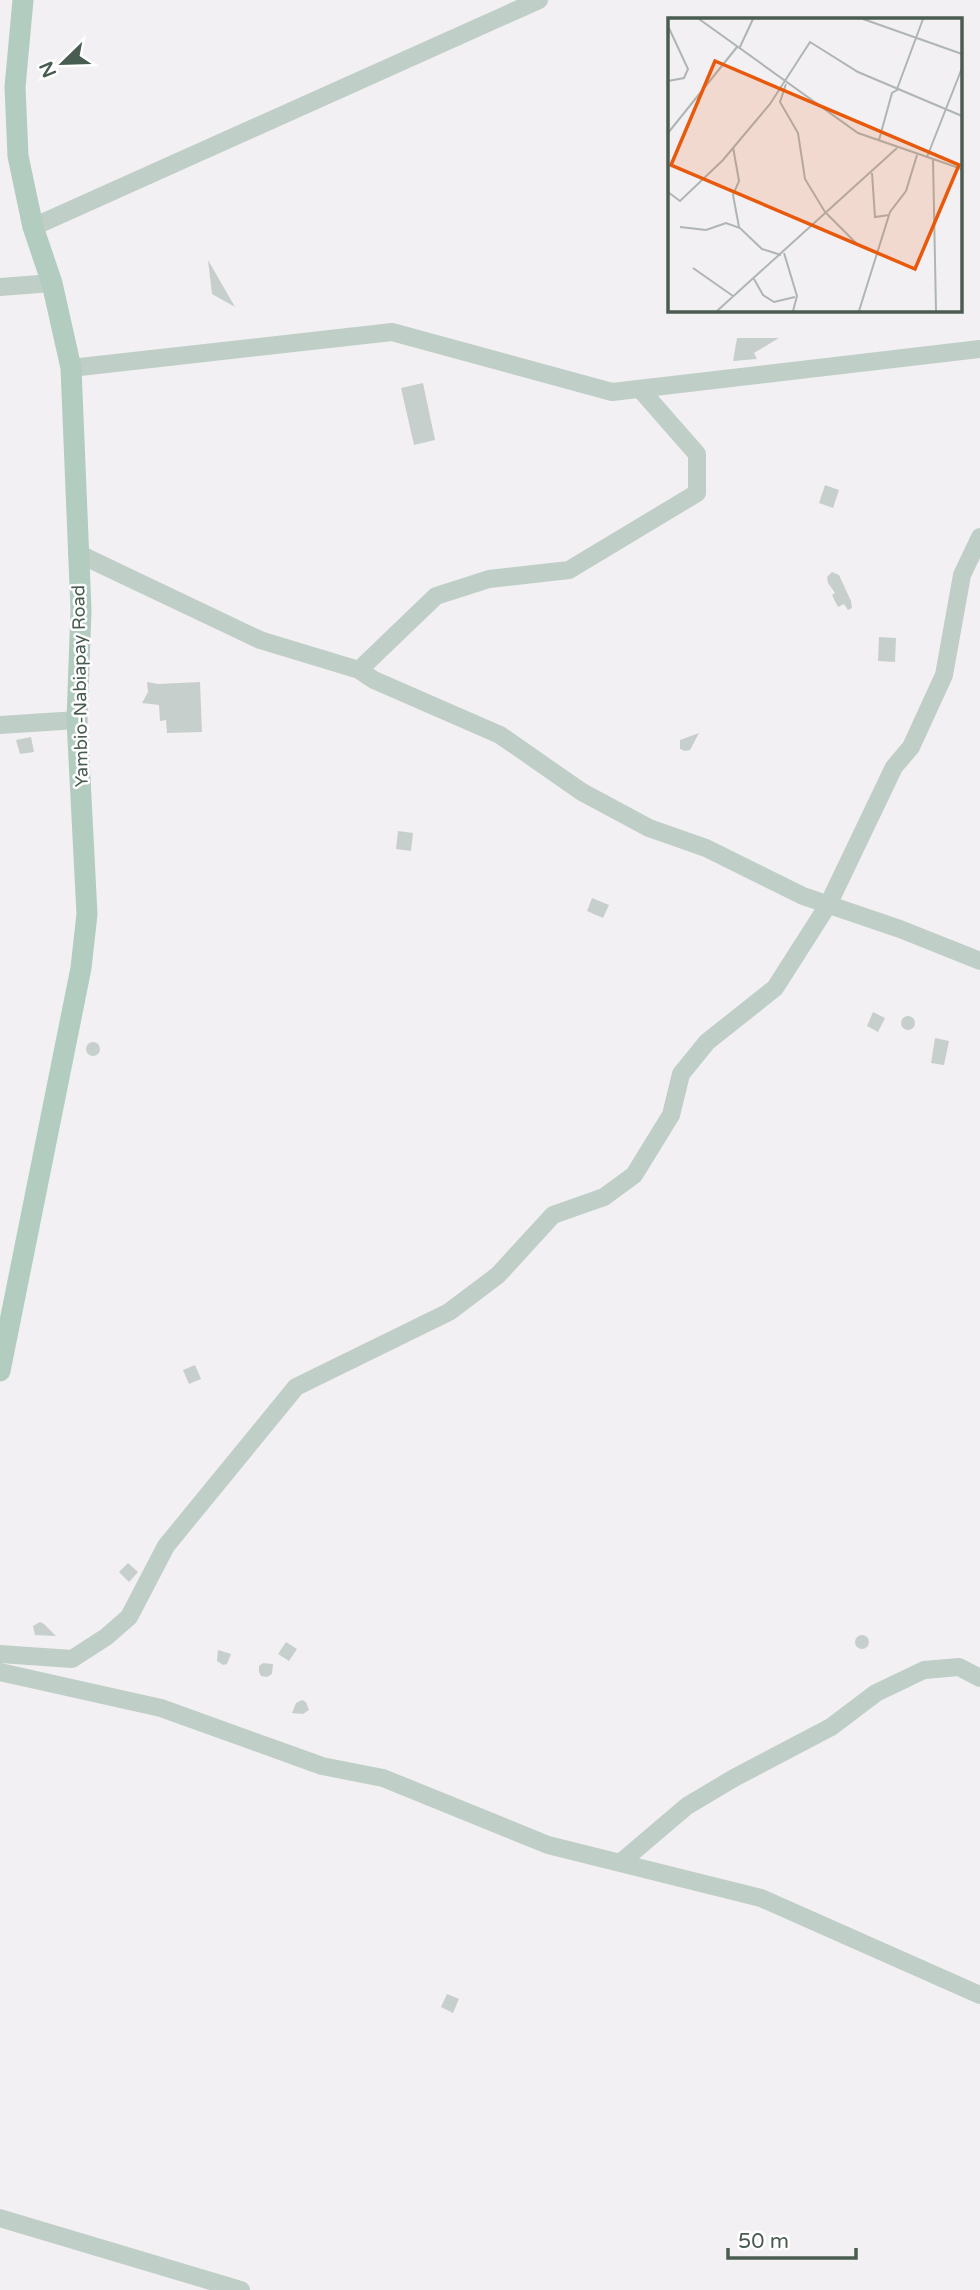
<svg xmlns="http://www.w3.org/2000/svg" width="980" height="2290" viewBox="0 0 980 2290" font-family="'Varela Round',sans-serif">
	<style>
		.building { fill: #c7cfcc }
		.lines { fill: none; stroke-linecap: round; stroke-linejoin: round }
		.minor { stroke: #bfcec6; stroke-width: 18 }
		.major { stroke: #b2ccbf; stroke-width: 21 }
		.labels { text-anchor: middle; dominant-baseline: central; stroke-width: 5; stroke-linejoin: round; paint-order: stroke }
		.street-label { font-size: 18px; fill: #495c52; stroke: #fff }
		.inset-road { fill: none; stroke: #aeb5b2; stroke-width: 2 }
		.view { fill: #e8590c; fill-opacity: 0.15; stroke: #e8590c; stroke-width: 3.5 }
		.inset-edge { fill: none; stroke: #495c52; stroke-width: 3.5 }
	</style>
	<rect width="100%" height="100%" fill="#f2f0f2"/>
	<path class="building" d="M 208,260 L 235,307 L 212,294 Z
		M 737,338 L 779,338 L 754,353 L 757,359 L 733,361 Z
		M 423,383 L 435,440 L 414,445 L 401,388 Z
		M 825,485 L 839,490 L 833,508 L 819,503 Z
		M 832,572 L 839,575 L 851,601 L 852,608 L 848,610 L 844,604 L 838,607 L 832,595 L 835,593 L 828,583 L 827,577 Z
		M 879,637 L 896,638 L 895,662 L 878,661 Z
		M 147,682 L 158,684 L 200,682 L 202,732 L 167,733 L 166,720 L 160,721 L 159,705 L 142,703 L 148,692 Z
		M 699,733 L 690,750 L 685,751 L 680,749 L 680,740 Z
		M 31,737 L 34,752 L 20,754 L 16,740 Z
		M 398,831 L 413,833 L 411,851 L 396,849 Z
		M 592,898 L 609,905 L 603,918 L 587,911 Z
		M 873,1012 L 885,1018 L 878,1032 L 867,1026 Z
		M901 1023a7 7 0 1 1 14 0a7 7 0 1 1-14 0Z
		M 935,1038 L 949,1041 L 944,1065 L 931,1063 Z
		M86 1049a7 7 0 1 1 14 0a7 7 0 1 1-14 0Z
		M 195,1365 L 201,1379 L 189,1384 L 183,1370 Z
		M 128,1563 L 138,1572 L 129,1582 L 119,1572 Z
		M 40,1622 L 44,1624 L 56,1636 L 35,1635 L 33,1626 Z
		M855 1642a7 7 0 1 1 14 0a7 7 0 1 1-14 0Z
		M 286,1642 L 297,1649 L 289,1661 L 278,1654 Z
		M 218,1650 L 231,1654 L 227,1664 L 223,1665 L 217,1661 Z
		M 263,1663 L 273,1664 L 272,1674 L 267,1677 L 261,1676 L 259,1672 L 259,1666 Z
		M 302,1700 L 306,1702 L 309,1710 L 303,1714 L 292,1713 L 296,1703 Z
		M 447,1994 L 459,1999 L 453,2013 L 441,2007 Z"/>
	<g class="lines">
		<path class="minor" d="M 33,227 L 539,0
			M 0,287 L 52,283
			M 71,368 L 392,332 L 612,392 L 980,349
			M 77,553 L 260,640 L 359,670 L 374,680 L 500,735 L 582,792 L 649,828 L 706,848 L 803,896 L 900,929 L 980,961
			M 359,670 L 436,596 L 489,579 L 569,570 L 697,493 L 697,454 L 640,389
			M 0,725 L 77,720
			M 0,1654 L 72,1659 L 106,1637 L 129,1617 L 166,1546 L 296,1387 L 449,1312 L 498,1275 L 553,1215 L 604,1197 L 634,1175 L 671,1115 L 681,1074 L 707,1042 L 775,988 L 828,905 L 894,767 L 911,747 L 944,675 L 962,575 L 980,537
			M 0,1672 L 161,1708 L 322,1766 L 383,1778 L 548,1845 L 761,1898 L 980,1995
			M 620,1863 L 687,1806 L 734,1778 L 831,1727 L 876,1693 L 924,1670 L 959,1667 L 980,1678
			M 0,2218 L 241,2290"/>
		<path class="major" d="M 0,1371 L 81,968 L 87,914 L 77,720 L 81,610 L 71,368 L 52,283 L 33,227 L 18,156 L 15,87 L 23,0"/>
	</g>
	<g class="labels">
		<g class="street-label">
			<text transform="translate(80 686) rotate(-91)">Yambio-Nabiapay Road</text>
		</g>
	</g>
	<g transform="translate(668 18)">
		<rect width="294" height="294" fill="#f2f0f2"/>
		<path class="inset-road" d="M 31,1 L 190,115 L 294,151M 195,1 L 294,36M 0,8 L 20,51 L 16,60 L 0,63M 71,31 L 85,1M 118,66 L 112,84 L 130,115 L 137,161 L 157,194 L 190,227M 229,71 L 255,1M 0,115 L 69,29M 211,122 L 224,75 L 231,71M 65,129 L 71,163 L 65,177 L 71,209M 259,139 L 294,50M 265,141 L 268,293M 204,155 L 207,199 L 221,197M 0,174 L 12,183 L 55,142 L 102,86 L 142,24 L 190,54 L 294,98M 12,209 L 38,212 L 58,205 L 72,210 L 94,231 L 113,237M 116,235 L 129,278 L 125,293M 25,250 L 65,278M 86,261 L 95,277 L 106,284 L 127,279M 49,293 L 229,130M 191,293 L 222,194 L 238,173 L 249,137"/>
		<path class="view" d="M 47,43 L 291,147 L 247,251 L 3,147 Z"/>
		<rect width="294" height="294" class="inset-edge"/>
	</g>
	<g transform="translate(63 63) rotate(247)" stroke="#ffffff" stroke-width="5" paint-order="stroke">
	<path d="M0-5L12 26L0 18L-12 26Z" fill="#495c52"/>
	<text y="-10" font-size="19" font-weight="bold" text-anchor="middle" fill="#495c52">N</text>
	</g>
	<path d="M728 2248v10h128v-10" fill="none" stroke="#495c52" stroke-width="3.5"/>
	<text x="738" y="2248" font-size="21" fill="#495c52" stroke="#ffffff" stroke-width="5" paint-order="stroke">50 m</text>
</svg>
